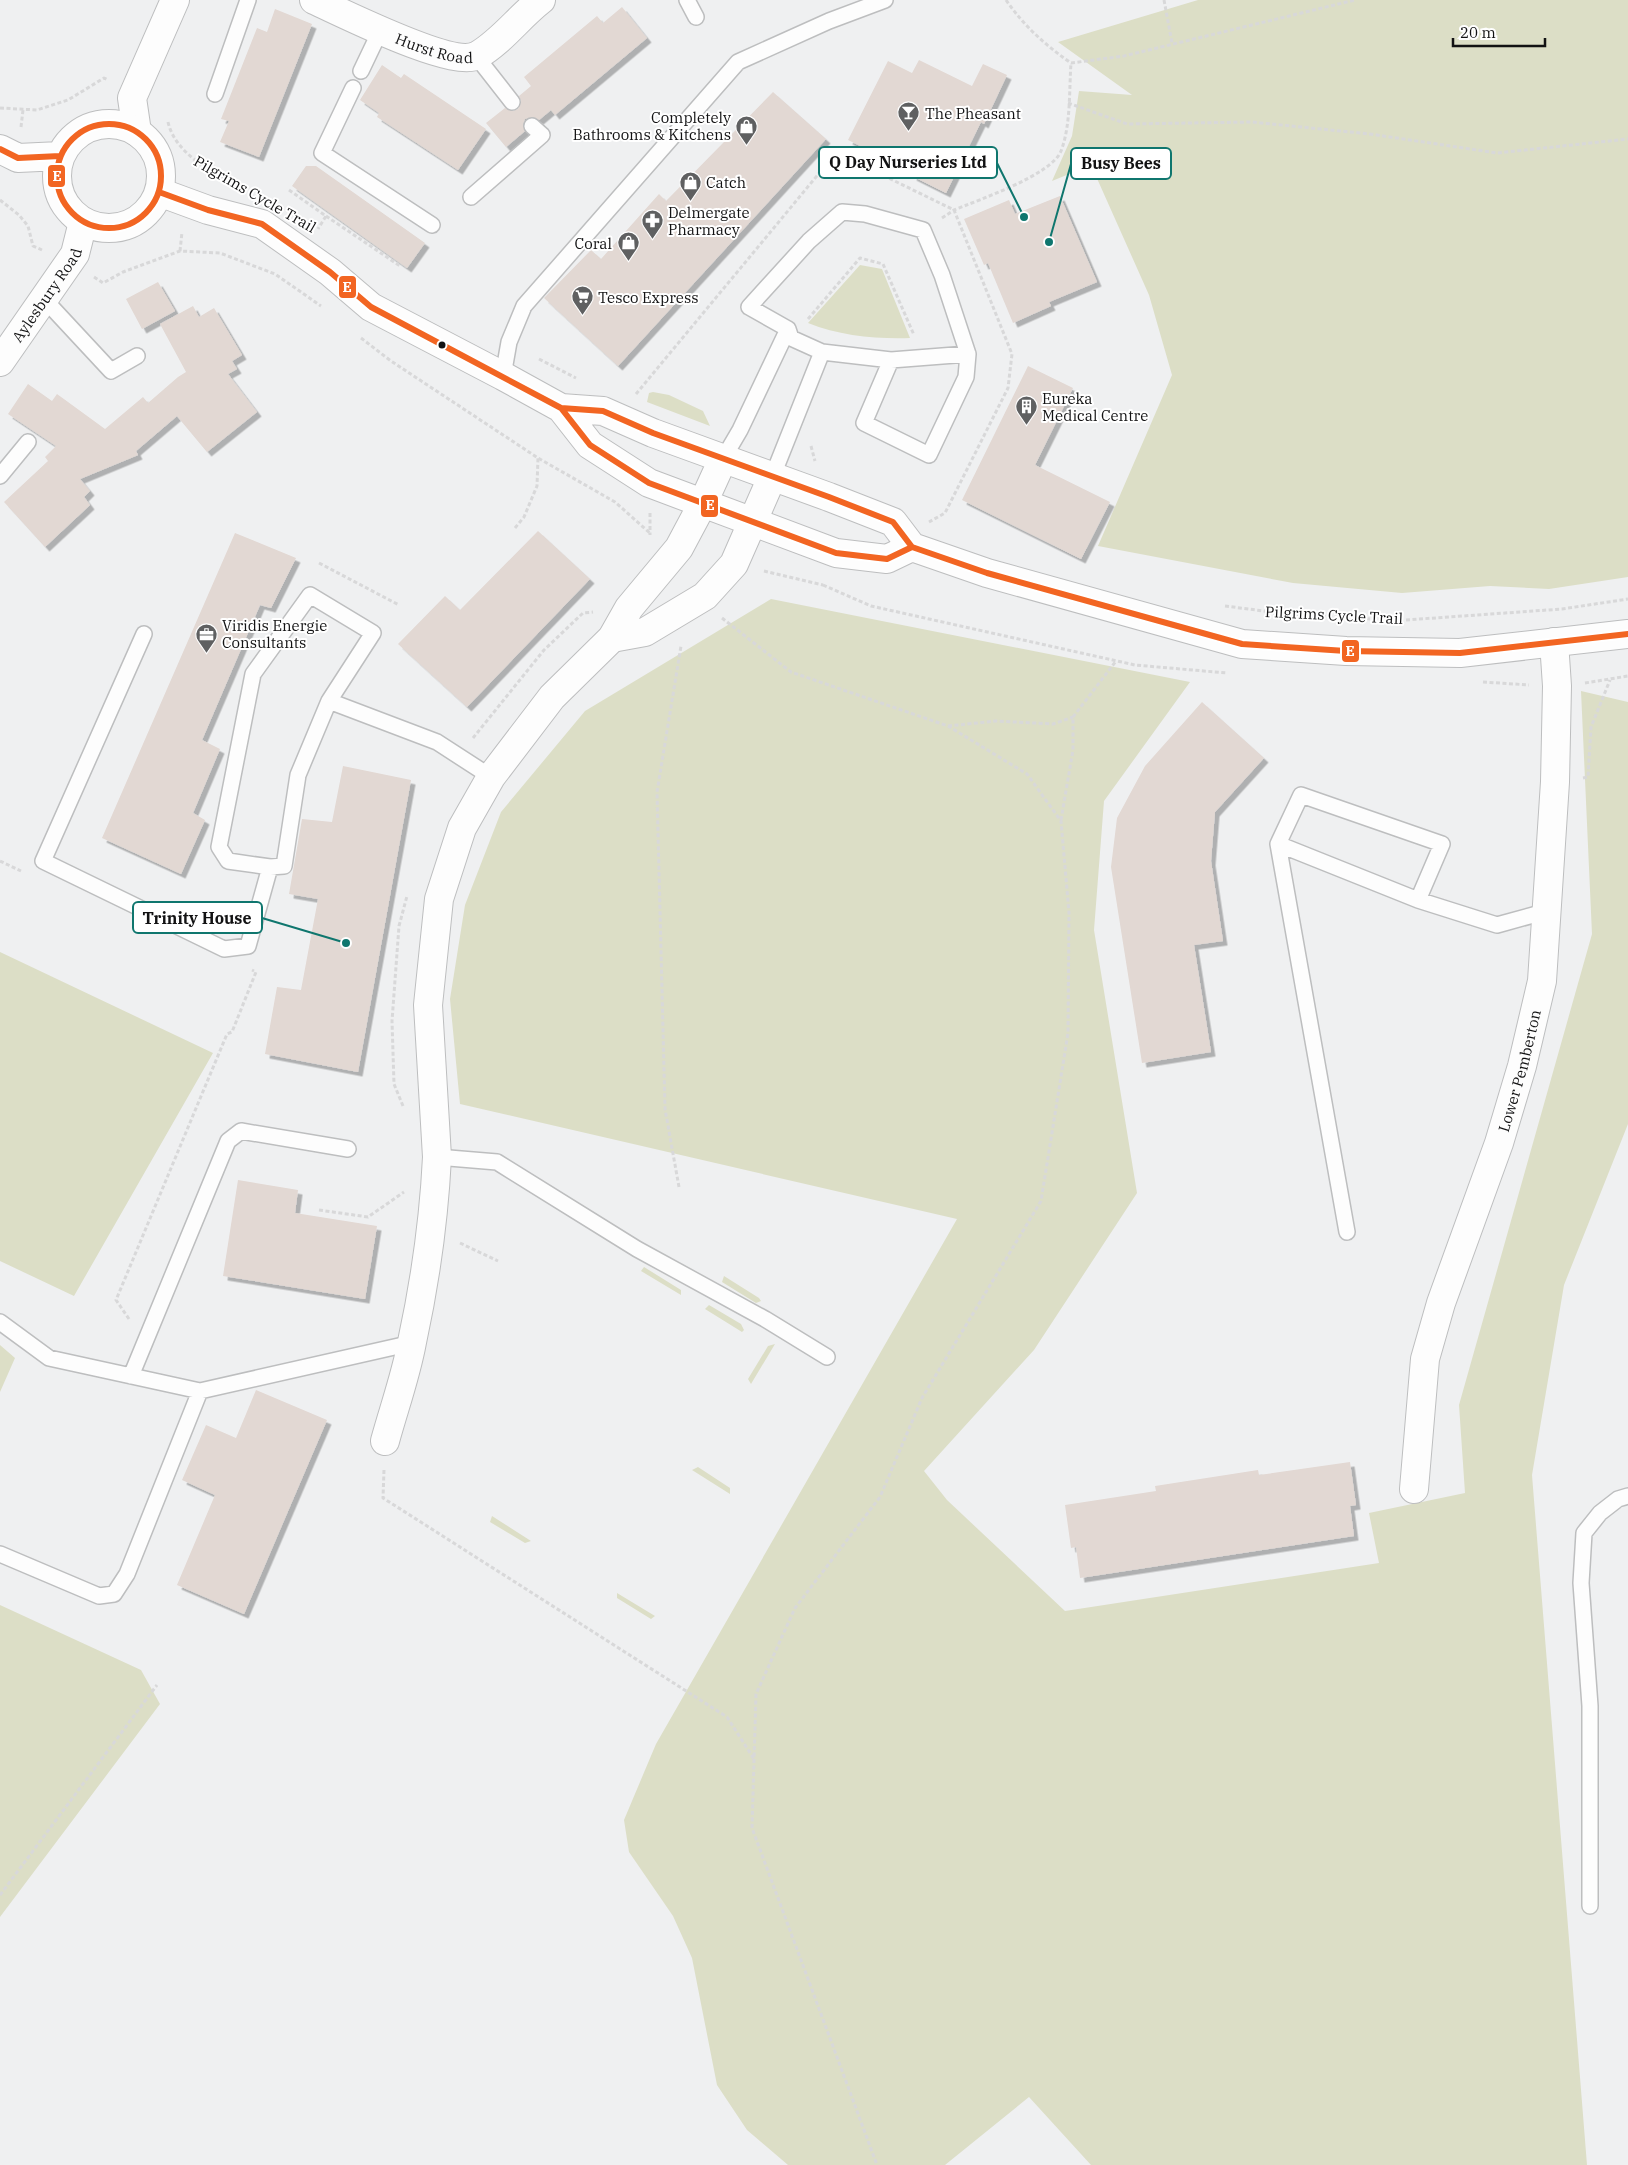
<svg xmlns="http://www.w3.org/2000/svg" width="1628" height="2165" viewBox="0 0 1628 2165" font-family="'IBM Plex Serif',serif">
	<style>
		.green { fill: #dcdec6 }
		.building { fill: #e2d8d3; filter: url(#shadow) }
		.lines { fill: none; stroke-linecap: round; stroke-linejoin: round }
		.lane-casing { stroke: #bdbebf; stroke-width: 18 }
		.street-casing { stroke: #bdbebf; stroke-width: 30 }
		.primary-casing { stroke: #bdbebf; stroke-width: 30 }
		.path { stroke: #d8d8d9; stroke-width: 3; stroke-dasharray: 4 2.5; stroke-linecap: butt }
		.lane { stroke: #fdfdfd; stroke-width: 15 }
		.street { stroke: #fdfdfd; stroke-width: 28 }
		.primary { stroke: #fdfdfd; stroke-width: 28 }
		.bus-1-casing { stroke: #fff; stroke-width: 10 }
		.bus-1 { stroke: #f26522; stroke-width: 6 }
		.bus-dot { fill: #121213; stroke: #fff; stroke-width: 2 }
		.labels { text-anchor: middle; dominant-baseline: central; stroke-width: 4; stroke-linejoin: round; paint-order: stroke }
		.street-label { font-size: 15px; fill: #121213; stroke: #fff }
		.poi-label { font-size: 15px; fill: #121213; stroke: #fff; text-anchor: start }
		.leader { fill: none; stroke: #0f766e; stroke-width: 2 }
		.callout-dot { fill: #0f766e; stroke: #fff; stroke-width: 2 }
		.callout { fill: #fff; stroke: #0f766e; stroke-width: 2 }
		.callout-label { font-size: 16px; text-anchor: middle; font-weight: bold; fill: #121213 }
		.line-badge { stroke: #fff; stroke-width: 2 }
		.badge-label { font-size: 14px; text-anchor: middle; font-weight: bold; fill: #fff }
	</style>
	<defs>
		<filter id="shadow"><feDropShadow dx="4.5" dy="4.5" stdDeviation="0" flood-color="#0004"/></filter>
	</defs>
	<rect width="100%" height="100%" fill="#eff0f1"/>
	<path class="green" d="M 1198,0 L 1628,0 L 1628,577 L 1549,589 L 1490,586 L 1402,593 L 1293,583 L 1098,546 L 1172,375 L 1149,295 L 1091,165 L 1052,181 L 1072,136 L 1079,91 L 1132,95 L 1058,42 Z
		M 860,265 L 882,269 L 910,338 C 876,339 840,336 808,323 Z
		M 653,392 L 669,395 L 703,411 L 710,426 L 647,402 L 649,393 Z
		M 771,599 L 1190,682 L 1104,801 L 1094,930 L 1137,1193 L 1034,1350 L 924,1471 L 947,1500 L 1065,1611 L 1379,1563 L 1369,1513 L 1465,1493 L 1459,1405 L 1592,934 L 1581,691 L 1628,702 L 1628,1124 L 1564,1285 L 1532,1475 L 1587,2165 L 1091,2165 L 1029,2097 L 945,2165 L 788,2165 L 747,2130 L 717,2085 L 692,1958 L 673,1916 L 629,1852 L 624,1820 L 656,1744 L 957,1219 L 460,1104 L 450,999 L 465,905 L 501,812 L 585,711 Z
		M 0,952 L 213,1053 L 74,1296 L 0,1261 Z
		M 644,1267 L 681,1290 L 681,1295 L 641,1271 Z
		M 724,1276 L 759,1298 L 761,1301 L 756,1303 L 722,1282 Z
		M 709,1305 L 741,1324 L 744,1330 L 742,1332 L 705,1309 Z
		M 775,1344 L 751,1384 L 748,1379 L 768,1346 Z
		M 0,1345 L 15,1358 L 0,1392 Z
		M 698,1467 L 730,1488 L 730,1494 L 692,1470 Z
		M 492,1516 L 531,1541 L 525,1543 L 490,1522 Z
		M 617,1593 L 655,1616 L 651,1619 L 617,1598 Z
		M 0,1605 L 141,1670 L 160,1704 L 0,1917 Z"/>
	<path class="building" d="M 622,7 L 647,38 L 555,115 L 551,110 L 539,120 L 533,117 L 525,119 L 523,125 L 525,131 L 506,147 L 486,123 L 505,108 L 513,111 L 518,109 L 521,101 L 519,96 L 531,86 L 524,77 L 597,16 L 603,23 Z
		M 275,9 L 312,24 L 259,157 L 220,142 L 229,121 L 221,119 L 257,28 L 267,32 Z
		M 919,60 L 972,86 L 983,64 L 1007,75 L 984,124 L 981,122 L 946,193 L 912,176 L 914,172 L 848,140 L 888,61 L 912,73 Z
		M 382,65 L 401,78 L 404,74 L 486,129 L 458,170 L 377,117 L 379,113 L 360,100 Z
		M 773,92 L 826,139 L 618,366 L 544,298 L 591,250 L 601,259 L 659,194 L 666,201 Z
		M 306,166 L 316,166 L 425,243 L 407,268 L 292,186 Z
		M 1060,196 L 1097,282 L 1049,302 L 1051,306 L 1013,323 L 988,263 L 984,265 L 964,219 L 1009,200 L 1015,214 Z
		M 158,282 L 175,311 L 142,329 L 126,299 Z
		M 193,306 L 199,317 L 214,308 L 242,355 L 232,361 L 237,369 L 228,374 L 257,412 L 207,452 L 177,416 L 136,451 L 138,455 L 80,479 L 90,491 L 84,497 L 90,505 L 45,547 L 4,502 L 48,461 L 45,457 L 56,446 L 8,414 L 28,384 L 52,401 L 57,394 L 105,429 L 143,397 L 148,403 L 178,377 L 186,372 L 160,324 Z
		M 1028,366 L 1073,388 L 1035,465 L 1110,502 L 1081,559 L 962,500 Z
		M 538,531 L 590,579 L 467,707 L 398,644 L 445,596 L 460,610 Z
		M 235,533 L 296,558 L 271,608 L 260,605 L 202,740 L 220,749 L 193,813 L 205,820 L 181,874 L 102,838 Z
		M 1202,702 L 1264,758 L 1215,812 L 1211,861 L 1223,941 L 1194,945 L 1211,1052 L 1142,1063 L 1111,867 L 1117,818 L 1145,766 Z
		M 343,766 L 411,780 L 358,1072 L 265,1054 L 277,987 L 301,990 L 318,899 L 289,894 L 302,819 L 332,822 Z
		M 238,1180 L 298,1190 L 295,1213 L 377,1226 L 365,1299 L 223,1276 Z
		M 256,1390 L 327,1420 L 244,1614 L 177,1585 L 215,1495 L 182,1480 L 206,1425 L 236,1438 Z
		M 1350,1462 L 1356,1505 L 1350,1506 L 1354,1536 L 1080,1578 L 1076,1547 L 1071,1548 L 1065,1505 L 1156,1491 L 1155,1486 L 1258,1470 L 1259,1475 Z"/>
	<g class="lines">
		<defs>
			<path id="lane" d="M 687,0 L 696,17
				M 476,56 L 512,102
				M 361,71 L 381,29
				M 353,88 L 322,153 L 432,225
				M 215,94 L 248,0
				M 471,197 L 542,135 L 532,126
				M 44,299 L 111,371 L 137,356
				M 891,360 L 864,423 L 929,455 L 966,377 L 968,354 L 942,275 L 923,230 L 865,214 L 842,212 L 809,241 L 749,307 L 788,329 L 791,338 L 822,352 L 891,360 L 968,354
				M 503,376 L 509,342 L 524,306 L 738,62 L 829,21 L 885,0
				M 723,459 L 740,430 L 788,329
				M 773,475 L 822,352
				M 0,476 L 28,442
				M 310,595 L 373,633 L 329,701 L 298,775 L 284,866 L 270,867 L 228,861 L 219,847 L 253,674 Z
				M 144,634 L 43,861 L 224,949 L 248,946 L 270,867
				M 329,701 L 437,742 L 491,777
				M 1278,844 L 1347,1232
				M 1418,900 L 1442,844 L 1301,795 L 1278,844 L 1418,900 L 1497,925 L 1548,911
				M 437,1157 L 497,1162 L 637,1249 L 765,1319 L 827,1357
				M 0,1322 L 49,1358 L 200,1391 L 412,1343
				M 131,1376 L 228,1141 L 241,1131 L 348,1149
				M 0,1554 L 99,1596 L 114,1594 L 127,1574 L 200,1391
				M 1590,1906 L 1590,1706 L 1581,1583 L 1584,1533 L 1600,1513 L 1618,1499 L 1628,1496"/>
			<g id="street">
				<path id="s1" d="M 314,0 C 343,13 453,69 478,55 C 502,41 519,17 541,0"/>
				<path d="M 137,132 L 132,98 L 175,0"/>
				<path id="s2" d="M 0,362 L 75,254 L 83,222"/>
				<path d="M 612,638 L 645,632 L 705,596 L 734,564 L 773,475"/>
				<path d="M 385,1441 C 394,1408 406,1375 412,1342 C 425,1282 434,1218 437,1157 L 428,1005 L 439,899 L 462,828 L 491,777 L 552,697 L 612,638 L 629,608 L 679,548 L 703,503 L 723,459"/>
				<path id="s3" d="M 1414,1489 L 1425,1359 L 1441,1303 L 1499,1143 L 1522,1066 L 1542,981 L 1555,782 L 1557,686 L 1554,642"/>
			</g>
			<path id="primary" d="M57 176a52 52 0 1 1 104 0a52 52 0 1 1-104 0Z
				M 0,149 L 18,158 L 60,156
				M 159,192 L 208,210 L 262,224 L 330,272 L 371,307 L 503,376 L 561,408 L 590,445 L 649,483 L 836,553 L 887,559 L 912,547
				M 561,408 L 603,411 L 653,433 L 829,497 L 893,522 L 912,547 L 987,573 L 1242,644 L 1346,651 L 1460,653 L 1628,634"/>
		</defs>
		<use href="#lane" class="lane-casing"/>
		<use href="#street" class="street-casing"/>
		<use href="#primary" class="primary-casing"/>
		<path class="path" d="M 1006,0 C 1024,26 1045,45 1071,63 L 1124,56 L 1355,0
			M 1164,0 L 1172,43
			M 1068,103 L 1127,124 L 1252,122 L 1370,134 L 1497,153 L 1628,139
			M 0,108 L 37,110 L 68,100 L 104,78 L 108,80
			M 168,122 C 175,153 210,171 236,185
			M 21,127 L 23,110
			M 289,190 L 326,216 L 318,229
			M 0,200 L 19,215 L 28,226 L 33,246 L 42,250
			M 326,216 L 400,266
			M 942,218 L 954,210 C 978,200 1052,175 1061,151 C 1071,125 1069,91 1071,63
			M 180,251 L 182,232
			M 94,277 L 103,283 L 123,272 L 180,251 L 220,253 L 275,274 L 321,306
			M 808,319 L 860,258 L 883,264 L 914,335
			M 361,338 L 391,361 L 538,458 L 615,502 L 651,534
			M 539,359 L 576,378
			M 636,394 L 826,165 L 862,165 L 954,210 L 1012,354 L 1008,388 L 945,513 L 929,522
			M 811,446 L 815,461
			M 650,513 L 650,535
			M 515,528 L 524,517 L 537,486 L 538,458
			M 319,563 L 399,605
			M 764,571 L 823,585
			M 823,585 L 871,606 L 1135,665 L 1227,673
			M 1225,606 L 1287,614 L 1370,619
			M 722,618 L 791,672 L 948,726 L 1027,774 L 1061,821 L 1069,913 L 1068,1033 L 1041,1201 L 922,1398 L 880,1497 L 795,1608 L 756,1694 L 752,1828 L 877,2165
			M 1406,620 L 1562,609 L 1628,599
			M 1483,682 L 1529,685
			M 1585,683 L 1628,676
			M 948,726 L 996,721 L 1053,724 L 1073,717
			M 473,738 L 544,650 L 583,613 L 593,612
			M 1583,778 L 1588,777 L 1591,727 L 1610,680
			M 1061,820 L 1073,750 L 1073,717 L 1116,661
			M 0,861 L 21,871
			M 403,1106 L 394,1084 L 392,1021 L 399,926 L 407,896
			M 679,1187 L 665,1109 L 657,792 L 681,646
			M 319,1210 L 368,1217 L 404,1192
			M 460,1243 L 498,1261
			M 129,1319 L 116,1300 L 227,1034 L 232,1032 L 256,972 L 252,970
			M 384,1470 L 383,1498 L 727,1717 L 754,1759
			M 0,1895 L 157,1685"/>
		<use href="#lane" class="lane"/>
		<use href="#street" class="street"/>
		<use href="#primary" class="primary"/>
		<defs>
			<path id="bus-1" d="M57 176a52 52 0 1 1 104 0a52 52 0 1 1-104 0Z
				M 0,149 L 18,158 L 60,156
				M 159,192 L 208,210 L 262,224 L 330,272 L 371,307 L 561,408 L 590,445 L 649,483 L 836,553 L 887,559 L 912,547
				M 561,408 L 603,411 L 653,433 L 829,497 L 893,522 L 912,547 L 987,573 L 1242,644 L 1346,651 L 1460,653 L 1628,634"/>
		</defs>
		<use href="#bus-1" class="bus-1-casing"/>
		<use href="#bus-1" class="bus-1"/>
	</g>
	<defs>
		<symbol id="bar-pin" viewBox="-11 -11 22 30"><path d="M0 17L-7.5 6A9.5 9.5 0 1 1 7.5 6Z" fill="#5f6061" stroke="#fff"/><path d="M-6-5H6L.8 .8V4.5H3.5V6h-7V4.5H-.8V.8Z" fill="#fff"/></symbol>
		<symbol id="shop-pin" viewBox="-11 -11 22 30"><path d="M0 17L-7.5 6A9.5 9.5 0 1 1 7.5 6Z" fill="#5f6061" stroke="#fff"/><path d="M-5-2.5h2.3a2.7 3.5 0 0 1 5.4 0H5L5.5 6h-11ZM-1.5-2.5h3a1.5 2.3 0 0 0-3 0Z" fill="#fff"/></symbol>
		<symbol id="pharmacy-pin" viewBox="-11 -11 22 30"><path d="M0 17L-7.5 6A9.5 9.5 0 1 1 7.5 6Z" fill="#5f6061" stroke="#fff"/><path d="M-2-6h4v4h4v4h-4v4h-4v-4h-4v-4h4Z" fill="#fff"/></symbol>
		<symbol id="supermarket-pin" viewBox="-11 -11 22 30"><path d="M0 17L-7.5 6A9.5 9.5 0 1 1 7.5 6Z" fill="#5f6061" stroke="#fff"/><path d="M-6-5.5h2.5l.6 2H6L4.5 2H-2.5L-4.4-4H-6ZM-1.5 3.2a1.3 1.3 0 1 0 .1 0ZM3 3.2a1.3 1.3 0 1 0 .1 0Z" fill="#fff"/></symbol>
		<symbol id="building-pin" viewBox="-11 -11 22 30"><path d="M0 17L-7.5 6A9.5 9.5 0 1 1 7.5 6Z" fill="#5f6061" stroke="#fff"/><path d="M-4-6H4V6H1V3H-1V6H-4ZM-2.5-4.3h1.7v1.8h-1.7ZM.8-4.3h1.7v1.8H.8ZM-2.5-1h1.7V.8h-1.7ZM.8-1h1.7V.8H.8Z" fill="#fff"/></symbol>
		<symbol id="office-pin" viewBox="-11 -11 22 30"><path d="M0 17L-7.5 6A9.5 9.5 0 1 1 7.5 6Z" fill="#5f6061" stroke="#fff"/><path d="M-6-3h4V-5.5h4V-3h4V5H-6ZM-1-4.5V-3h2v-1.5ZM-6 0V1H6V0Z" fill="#fff"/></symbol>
	</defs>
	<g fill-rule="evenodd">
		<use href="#bar-pin" x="896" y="100" width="25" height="34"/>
		<use href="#shop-pin" x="734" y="114" width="25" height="34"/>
		<use href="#shop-pin" x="678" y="170" width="25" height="34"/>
		<use href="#pharmacy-pin" x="640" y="208" width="25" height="34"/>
		<use href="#shop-pin" x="616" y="230" width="25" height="34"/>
		<use href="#supermarket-pin" x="570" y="284" width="25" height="34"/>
		<use href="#building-pin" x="1014" y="394" width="25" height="34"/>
		<use href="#office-pin" x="194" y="622" width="25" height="34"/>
	</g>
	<circle class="bus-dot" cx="442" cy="345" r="4.5"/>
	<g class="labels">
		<g class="street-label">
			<text stroke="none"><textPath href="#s1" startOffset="130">Hurst Road</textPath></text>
			<text transform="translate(255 194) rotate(30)">Pilgrims Cycle Trail</text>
			<text stroke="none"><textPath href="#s2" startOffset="82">Aylesbury Road</textPath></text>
			<text transform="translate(1334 615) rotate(3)">Pilgrims Cycle Trail</text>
			<text stroke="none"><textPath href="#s3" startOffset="434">Lower Pemberton</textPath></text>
		</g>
		<g class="poi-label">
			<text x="925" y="113">The Pheasant</text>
			<text x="731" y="117" text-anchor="end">Completely<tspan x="731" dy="17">Bathrooms &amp; Kitchens</tspan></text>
			<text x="706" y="182">Catch</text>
			<text x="668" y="212">Delmergate<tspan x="668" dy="17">Pharmacy</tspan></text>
			<text x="612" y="243" text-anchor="end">Coral</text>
			<text x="598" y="297">Tesco Express</text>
			<text x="1042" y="398">Eureka<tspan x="1042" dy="17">Medical Centre</tspan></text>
			<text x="222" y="625">Viridis Energie<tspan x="222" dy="17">Consultants</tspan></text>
		</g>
	</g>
	<path class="leader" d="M1024 217L997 163M1049 242L1071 164M346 943L262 918"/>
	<g class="callout-dot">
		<circle cx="1024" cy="217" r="5"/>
		<circle cx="1049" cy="242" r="5"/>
		<circle cx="346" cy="943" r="5"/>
	</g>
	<g class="callout">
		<rect x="819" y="147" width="178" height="31" rx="5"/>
		<rect x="1071" y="148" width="100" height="31" rx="5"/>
		<rect x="133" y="902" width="129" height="31" rx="5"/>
	</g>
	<g class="callout-label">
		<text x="908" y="168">Q Day Nurseries Ltd</text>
		<text x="1121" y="169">Busy Bees</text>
		<text x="197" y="924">Trinity House</text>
	</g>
	<g class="line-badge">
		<rect x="47" y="164" width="19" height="24" rx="5" fill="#f26522"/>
		<rect x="338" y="275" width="19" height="24" rx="5" fill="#f26522"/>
		<rect x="700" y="494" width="19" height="24" rx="5" fill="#f26522"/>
		<rect x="1341" y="639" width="19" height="24" rx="5" fill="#f26522"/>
	</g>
	<g class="badge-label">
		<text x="57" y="181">E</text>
		<text x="347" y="292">E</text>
		<text x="710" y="510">E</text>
		<text x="1350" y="656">E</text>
	</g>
	<path d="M1453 38v8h92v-8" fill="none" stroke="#121213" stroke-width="2.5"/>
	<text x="1460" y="38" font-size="15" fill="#121213" stroke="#ffffff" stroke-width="4" paint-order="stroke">20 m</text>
</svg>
